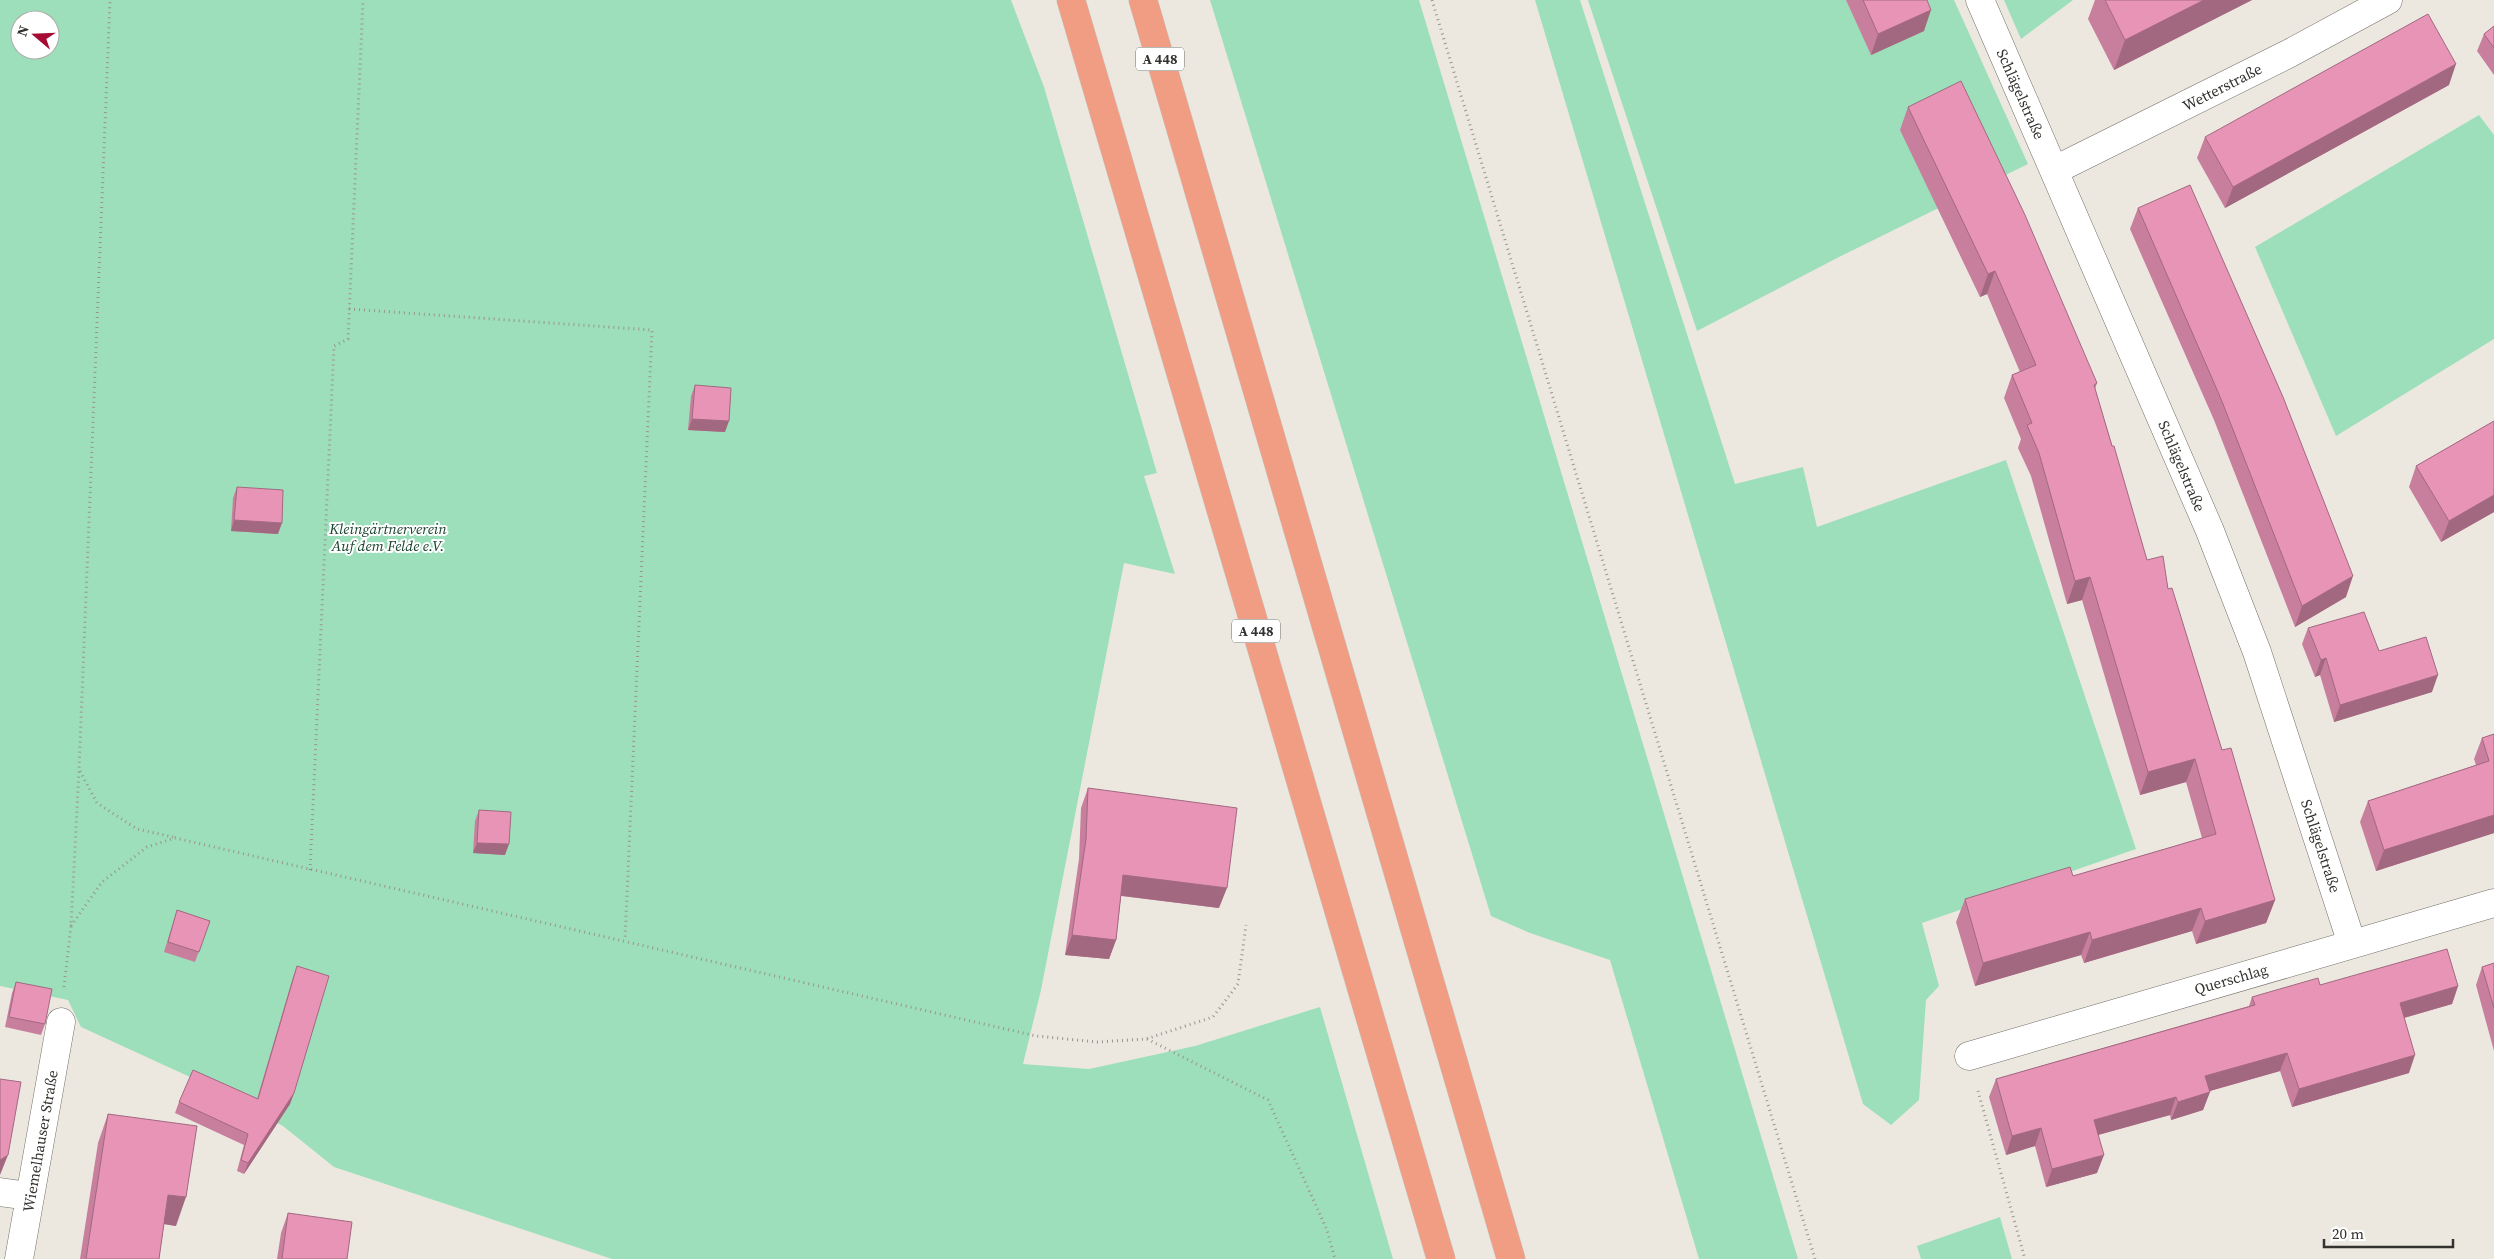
<svg xmlns="http://www.w3.org/2000/svg" width="2494" height="1259" viewBox="0 0 2494 1259" font-family="'Source Serif 4',serif">
	<style>
		.green { fill: #9ddfba; fill-rule: evenodd }
		.lines { fill: none; stroke-linecap: round; stroke-linejoin: round }
		.minor-casing { stroke: #736f68; stroke-width: 29 }
		.highway-casing { stroke: #c6c6c4; stroke-width: 29 }
		.path { stroke: #97958f; stroke-width: 3; stroke-dasharray: 1 4; stroke-linecap: butt }
		.minor { stroke: #fff; stroke-width: 28 }
		.highway { stroke: #f09d84; stroke-width: 28 }
		.wall { fill: #c87f9d }
		.shaded-wall { fill: #a26880 }
		.building { fill: #e894b7; stroke: #a26880 }
		.labels { text-anchor: middle; dominant-baseline: central; stroke-width: 4; stroke-linejoin: round; paint-order: stroke }
		.shield { fill: #fff; stroke: #70706d; stroke-width: 1 }
		.shield-label { font-size: 14px; font-weight: bold; fill: #33322e }
		.street-label { font-size: 15px; fill: #33322e; stroke: #fff }
		.park-label { font-size: 15px; font-style: italic; fill: #1a412e; stroke: #fff }
	</style>
	<rect width="100%" height="100%" fill="#ece8e0"/>
	<path class="green" d="M 0,0 L 1011,0 L 1044,87 L 1157,473 L 1144,476 L 1175,574 L 1124,563 L 1041,990 L 1023,1064 L 1089,1069 L 1195,1046 L 1320,1007 L 1393,1259 L 612,1259 L 334,1167 L 283,1126 L 190,1077 L 81,1027 L 68,1000 L 0,986 ZM 20,20 L 50,20 L 50,50 L 20,50 Z
		M 1210,0 L 1419,0 L 1798,1259 L 1699,1259 L 1610,960 L 1530,933 L 1491,916 Z
		M 1535,0 L 1580,0 L 1735,484 L 1803,467 L 1817,527 L 2006,460 L 2136,849 L 1922,923 L 1939,986 L 1926,1000 L 1919,1100 L 1891,1125 L 1863,1104 Z
		M 1588,0 L 1954,0 L 2028,164 L 1839,257 L 1697,331 Z
		M 2004,0 L 2073,0 L 2021,39 Z
		M 2479,115 L 2494,135 L 2494,339 L 2336,436 L 2255,247 Z
		M 2000,1217 L 2012,1259 L 1921,1259 L 1917,1246 Z"/>
	<g class="lines">
		<defs>
			<path id="minor" d="M 1980,0 L 2210,531 L 2257,652 L 2352,944
				M 2055,170 L 2290,53 L 2388,0
				M 1969,1056 L 2494,903
				M 0,1192 L 29,1196
				M 19,1259 L 61,1022"/>
			<path id="highway" d="M 1071,0 L 1441,1259
				M 1143,0 L 1511,1259"/>
		</defs>
		<use href="#minor" class="minor-casing"/>
		<use href="#highway" class="highway-casing"/>
		<path class="path" d="M 1432,0 L 1815,1259
			M 349,309 L 652,330 L 625,940
			M 80,771 L 97,803 L 137,829 L 173,837
			M 310,870 L 334,346 L 348,339 L 363,0
			M 71,926 L 102,882 L 147,847 L 175,838 L 1036,1036 L 1097,1042 L 1146,1039 L 1213,1017 L 1238,984 L 1246,925
			M 64,987 L 71,926 L 79,770 L 110,0
			M 1147,1039 L 1268,1100 L 1327,1230 L 1335,1259
			M 1978,1091 L 2025,1259"/>
		<use href="#minor" class="minor"/>
		<use href="#highway" class="highway"/>
	</g>
	<path class="wall" d="M 1846,0 L 1927,0 L 1924,31 L 1871,55 Z
		M 2095,0 L 2252,0 L 2114,70 L 2088,19 Z
		M 2494,26 L 2494,75 L 2477,51 L 2484,34 Z
		M 2449,85 L 2225,208 L 2197,158 L 2205,137 Z
		M 1908,107 L 2097,383 L 2095,389 L 2147,560 L 2168,589 L 2222,750 L 2275,900 L 2266,923 L 2196,944 L 2192,931 L 2084,963 L 2081,955 L 1975,986 L 1956,922 L 1965,899 L 2073,876 L 2202,838 L 2186,782 L 2140,795 L 2082,600 L 2067,604 L 2031,476 L 2018,448 L 2021,439 L 2004,398 L 2012,375 L 2020,372 L 1987,294 L 1980,297 L 1900,130 Z
		M 2138,208 L 2346,597 L 2295,627 L 2214,420 L 2130,229 Z
		M 695,385 L 725,432 L 688,430 L 691,396 Z
		M 2494,421 L 2494,512 L 2441,542 L 2409,487 L 2416,466 Z
		M 237,487 L 278,534 L 231,531 L 233,498 Z
		M 2308,628 L 2379,651 L 2432,692 L 2334,722 L 2320,675 L 2315,677 L 2302,644 Z
		M 2494,734 L 2494,833 L 2376,871 L 2360,822 L 2368,801 L 2476,765 L 2474,759 L 2482,738 Z
		M 1088,788 L 1219,908 L 1121,896 L 1116,940 L 1109,959 L 1065,955 L 1079,859 L 1081,808 Z
		M 479,810 L 505,855 L 473,853 L 475,821 Z
		M 177,910 L 210,921 L 195,962 L 164,952 Z
		M 2494,963 L 2494,1051 L 2476,985 L 2482,967 Z
		M 297,966 L 294,1093 L 290,1104 L 244,1174 L 237,1171 L 244,1145 L 175,1113 L 179,1102 L 257,1099 L 293,977 Z
		M 16,982 L 45,1024 L 41,1035 L 5,1027 L 12,993 Z
		M 2320,985 L 2458,986 L 2452,1004 L 2404,1018 L 2409,1073 L 2292,1107 L 2280,1071 L 2210,1091 L 2203,1110 L 2171,1120 L 2170,1115 L 2098,1135 L 2097,1173 L 2046,1187 L 2035,1146 L 2006,1155 L 1989,1097 L 1996,1079 L 2249,1006 L 2252,997 Z
		M 108,1114 L 176,1226 L 164,1224 L 159,1259 L 80,1259 L 98,1143 Z
		M 288,1213 L 347,1259 L 277,1259 L 281,1233 Z"/>
	<path class="shaded-wall" d="M 2204,0 L 2252,0 L 2114,70 L 2125,40 Z
		M 1931,10 L 1924,31 L 1871,55 L 1878,34 Z
		M 2456,64 L 2449,85 L 2225,208 L 2233,187 Z
		M 1995,271 L 1987,294 L 1980,297 L 1988,274 Z
		M 692,419 L 729,421 L 725,432 L 688,430 Z
		M 2494,495 L 2494,512 L 2441,542 L 2449,521 Z
		M 234,520 L 282,523 L 278,534 L 231,531 Z
		M 2353,576 L 2346,597 L 2295,627 L 2302,606 Z
		M 2090,577 L 2082,600 L 2067,604 L 2075,581 Z
		M 2326,658 L 2320,675 L 2315,677 L 2321,660 Z
		M 2438,675 L 2432,692 L 2334,722 L 2340,705 Z
		M 2195,759 L 2186,782 L 2140,795 L 2148,772 Z
		M 2494,815 L 2494,833 L 2376,871 L 2384,850 Z
		M 477,843 L 509,844 L 505,855 L 473,853 Z
		M 1123,875 L 1227,888 L 1219,908 L 1116,895 Z
		M 2275,900 L 2266,923 L 2196,944 L 2205,921 Z
		M 2201,908 L 2192,931 L 2084,963 L 2092,940 Z
		M 2090,932 L 2081,955 L 1975,986 L 1983,963 Z
		M 1072,935 L 1116,940 L 1109,959 L 1065,955 Z
		M 2458,986 L 2452,1004 L 2393,1021 L 2400,1003 Z
		M 2287,1053 L 2280,1071 L 2199,1094 L 2205,1076 Z
		M 2415,1055 L 2409,1073 L 2292,1107 L 2299,1089 Z
		M 2210,1092 L 2203,1110 L 2171,1120 L 2178,1102 Z
		M 294,1093 L 290,1104 L 244,1174 L 248,1163 Z
		M 2176,1097 L 2170,1115 L 2087,1138 L 2094,1120 Z
		M 2041,1128 L 2035,1146 L 2006,1155 L 2012,1136 Z
		M 8,1155 L 0,1175 L 0,1160 Z
		M 2104,1155 L 2097,1173 L 2046,1187 L 2052,1169 Z
		M 168,1195 L 186,1197 L 176,1226 L 158,1223 Z"/>
	<path class="building" d="M 1863,0 L 1927,0 L 1931,10 L 1878,34 Z
		M 2105,0 L 2204,0 L 2125,40 Z
		M 2428,14 L 2456,64 L 2233,187 L 2205,137 Z
		M 2494,26 L 2494,48 L 2484,34 Z
		M 1961,81 L 2025,215 L 2097,383 L 2094,385 L 2112,446 L 2114,446 L 2147,560 L 2163,556 L 2168,589 L 2172,588 L 2222,750 L 2231,748 L 2275,900 L 2205,921 L 2201,908 L 2092,940 L 2090,932 L 1983,963 L 1965,899 L 2070,867 L 2073,876 L 2216,834 L 2195,759 L 2148,772 L 2090,577 L 2075,581 L 2039,453 L 2027,425 L 2032,423 L 2012,375 L 2036,365 L 1995,271 L 1988,274 L 1908,107 Z
		M 2190,185 L 2283,397 L 2353,576 L 2302,606 L 2221,399 L 2138,208 Z
		M 695,385 L 731,388 L 729,421 L 692,419 Z
		M 2494,421 L 2494,495 L 2449,521 L 2416,466 Z
		M 237,487 L 283,490 L 282,523 L 234,520 Z
		M 2364,612 L 2379,651 L 2426,637 L 2438,675 L 2340,705 L 2326,658 L 2321,660 L 2308,628 Z
		M 2494,734 L 2494,815 L 2384,850 L 2368,801 L 2489,761 L 2482,738 Z
		M 1088,788 L 1237,808 L 1227,888 L 1123,875 L 1116,940 L 1072,935 L 1086,839 Z
		M 479,810 L 511,812 L 509,844 L 477,843 Z
		M 177,910 L 210,921 L 199,952 L 168,942 Z
		M 2447,949 L 2458,986 L 2400,1003 L 2415,1055 L 2299,1089 L 2287,1053 L 2205,1076 L 2210,1092 L 2178,1102 L 2176,1097 L 2094,1120 L 2104,1155 L 2052,1169 L 2041,1128 L 2012,1136 L 1996,1079 L 2255,1005 L 2252,997 L 2318,978 L 2320,985 Z
		M 2494,963 L 2494,1008 L 2482,967 Z
		M 297,966 L 329,976 L 294,1093 L 248,1163 L 241,1160 L 248,1134 L 179,1102 L 193,1070 L 258,1099 Z
		M 16,982 L 52,989 L 45,1024 L 9,1017 Z
		M 0,1079 L 21,1082 L 8,1155 L 0,1160 Z
		M 108,1114 L 197,1126 L 186,1197 L 168,1195 L 159,1259 L 86,1259 Z
		M 288,1213 L 352,1222 L 347,1259 L 282,1259 Z"/>
	<g class="labels">
		<g class="shield">
			<rect x="1136" y="47.5" width="48" height="23" rx="4"/>
			<rect x="1232" y="619.5" width="48" height="23" rx="4"/>
		</g>
		<g class="shield-label">
			<text x="1160" y="59">A 448</text>
			<text x="1256" y="631">A 448</text>
		</g>
		<g class="street-label">
			<text transform="translate(2222 87) rotate(-27)">Wetterstraße</text>
			<text transform="translate(2021 94) rotate(66)">Schlägelstraße</text>
			<text transform="translate(2182 466) rotate(67)">Schlägelstraße</text>
			<text transform="translate(2321 846) rotate(72)">Schlägelstraße</text>
			<text transform="translate(2231 979) rotate(-16)">Querschlag</text>
			<text transform="translate(40 1141) rotate(-80)">Wiemelhauser Straße</text>
		</g>
		<g class="park-label">
			<text x="388" y="528">Kleingärtnerverein<tspan x="388" dy="17">Auf dem Felde e.V.</tspan></text>
		</g>
	</g>
	<g transform="translate(35 35) rotate(289)"><circle r="24" fill="#ffffff" stroke="#adadab"/>
	<path d="M0-4L9 19L0 12L-9 19Z" fill="#a60b33"/>
	<text y="-8" font-size="14" font-weight="bold" text-anchor="middle" fill="#33322e">N</text>
	</g>
	<path d="M2324 1239v8h129v-8" fill="none" stroke="#33322e" stroke-width="2.5"/>
	<text x="2332" y="1239" font-size="15" fill="#33322e" stroke="#ffffff" stroke-width="4" paint-order="stroke">20 m</text>
</svg>
